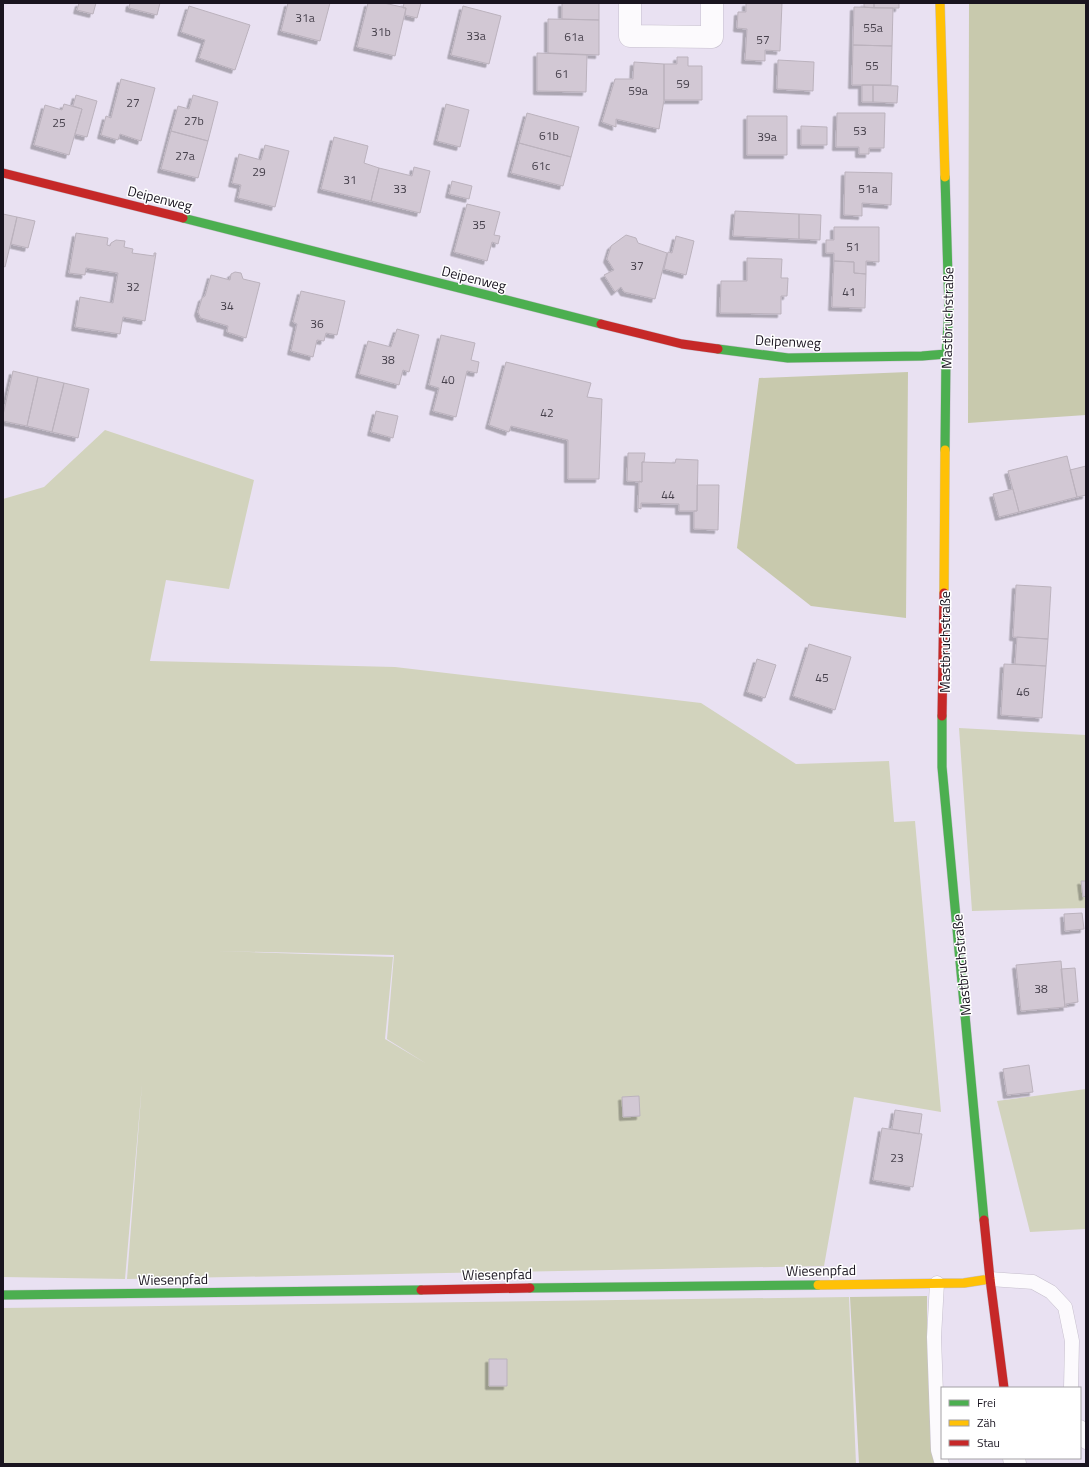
<svg xmlns="http://www.w3.org/2000/svg" width="1089" height="1467" viewBox="0 0 1089 1467" font-family="'Titillium Web',sans-serif">
	<style>
		.green { fill: #d2d3bd; fill-rule: evenodd }
		.forest { fill: #c8c9ad }
		.building { fill: #d2c8d4; stroke: #bbb2bd; filter: url(#shadow) }
		.lines { fill: none; stroke-linecap: round; stroke-linejoin: round }
		.lane-casing { stroke: #c6bfcd; stroke-width: 15 }
		.street-casing { stroke: #c6bfcd; stroke-width: 23 }
		.fast-casing { stroke: #c6bfcd; stroke-width: 10 }
		.slow-casing { stroke: #c6bfcd; stroke-width: 10 }
		.jam-casing { stroke: #c6bfcd; stroke-width: 10 }
		.lane { stroke: #fcfafd; stroke-width: 14 }
		.street { stroke: #fcfafd; stroke-width: 22 }
		.fast { stroke: #4caf50; stroke-width: 9 }
		.slow { stroke: #ffc107; stroke-width: 9 }
		.jam { stroke: #c62828; stroke-width: 9 }
		.labels { text-anchor: middle; dominant-baseline: central; stroke-width: 3; stroke-linejoin: round; paint-order: stroke }
		.number-label { font-size: 12px; fill: #47414c }
		.street-label { font-size: 14px; fill: #19141f; stroke: #fff }
	</style>
	<defs>
		<filter id="shadow"><feDropShadow dx="-3.5" dy="3.5" stdDeviation="0" flood-color="#0004"/></filter>
	</defs>
	<rect width="100%" height="100%" fill="#e9e1f2"/>
	<path class="green" d="M 105,430 L 254,480 L 229,589 L 166,580 L 150,661 L 395,667 L 701,703 L 796,764 L 889,761 L 894,822 L 915,821 L 941,1112 L 854,1097 L 824,1266 L 127,1279 L 142,1084 L 125,1279 L 3,1277 L 3,499 L 44,487 ZM 216,951 L 394,955 L 387,1039 L 427,1064 L 385,1039 L 393,957 Z
		M 959,728 L 1086,735 L 1086,908 L 972,911 Z
		M 1086,1089 L 1086,1229 L 1030,1232 L 997,1101 Z
		M 849,1297 L 856,1464 L 3,1464 L 3,1308 Z"/>
	<path class="forest" d="M 969,3 L 1086,3 L 1086,415 L 968,423 Z
		M 908,372 L 906,618 L 811,606 L 737,548 L 759,378 Z
		M 927,1296 L 927,1334 L 934,1449 L 937,1464 L 859,1464 L 850,1297 Z"/>
	<path class="building" d="M 79,3 L 96,3 L 93,14 L 77,10 Z
		M 130,3 L 160,3 L 157,15 L 129,8 Z
		M 288,3 L 330,3 L 320,41 L 281,31 Z
		M 368,3 L 384,3 L 406,8 L 395,56 L 357,47 Z
		M 404,3 L 421,3 L 417,18 L 405,15 L 406,8 L 403,8 Z
		M 562,3 L 599,3 L 599,20 L 562,19 Z
		M 746,3 L 782,3 L 780,51 L 765,50 L 765,61 L 745,60 L 747,29 L 737,28 L 738,12 L 746,12 Z
		M 864,3 L 874,3 L 874,8 L 864,7 Z
		M 874,3 L 899,3 L 899,8 L 874,8 Z
		M 189,6 L 250,25 L 235,70 L 199,58 L 205,40 L 181,32 Z
		M 463,6 L 501,16 L 489,64 L 451,55 Z
		M 854,7 L 893,8 L 892,46 L 853,45 Z
		M 548,19 L 599,20 L 599,55 L 548,53 Z
		M 853,45 L 892,46 L 891,85 L 852,85 Z
		M 537,53 L 587,55 L 586,92 L 537,91 Z
		M 677,57 L 688,57 L 688,66 L 702,66 L 702,100 L 664,100 L 664,64 L 677,64 Z
		M 778,60 L 814,62 L 813,91 L 777,89 Z
		M 634,62 L 664,64 L 664,100 L 659,129 L 616,119 L 616,127 L 602,122 L 615,79 L 633,79 Z
		M 121,79 L 155,88 L 141,141 L 120,134 L 118,140 L 101,135 L 106,116 L 111,118 Z
		M 862,85 L 873,85 L 873,102 L 862,102 Z
		M 873,85 L 898,86 L 897,103 L 873,102 Z
		M 76,95 L 97,101 L 87,137 L 75,134 L 82,109 L 73,106 Z
		M 193,95 L 218,102 L 208,141 L 171,131 L 178,106 L 189,109 Z
		M 64,104 L 82,109 L 69,155 L 34,145 L 45,105 L 62,110 Z
		M 446,104 L 469,110 L 460,147 L 437,141 Z
		M 527,113 L 579,127 L 571,157 L 519,143 Z
		M 837,113 L 885,113 L 884,148 L 869,148 L 869,154 L 859,154 L 859,147 L 836,147 Z
		M 747,116 L 787,116 L 787,155 L 747,155 Z
		M 801,126 L 827,127 L 827,145 L 801,145 Z
		M 171,131 L 208,141 L 198,178 L 161,169 Z
		M 334,137 L 368,146 L 364,163 L 379,168 L 371,201 L 321,189 Z
		M 519,143 L 571,157 L 563,186 L 511,173 Z
		M 265,145 L 289,151 L 275,207 L 238,198 L 241,185 L 232,183 L 239,154 L 261,160 Z
		M 414,167 L 430,171 L 420,213 L 371,201 L 379,168 L 412,176 Z
		M 845,172 L 892,173 L 891,205 L 862,203 L 862,216 L 844,215 Z
		M 452,181 L 472,186 L 469,199 L 449,194 Z
		M 467,204 L 500,212 L 494,235 L 500,236 L 498,244 L 492,242 L 487,261 L 454,252 Z
		M 735,211 L 799,214 L 799,239 L 733,236 Z
		M 3,214 L 17,217 L 5,267 L 3,266 Z
		M 799,214 L 821,215 L 820,240 L 799,239 Z
		M 17,217 L 35,221 L 28,248 L 11,244 Z
		M 834,227 L 879,227 L 879,262 L 866,261 L 866,274 L 854,273 L 854,262 L 834,261 L 834,253 L 826,253 L 826,240 L 834,240 Z
		M 76,233 L 108,238 L 107,245 L 110,246 L 111,243 L 116,240 L 125,241 L 124,247 L 133,249 L 132,253 L 154,256 L 154,253 L 156,253 L 145,321 L 123,317 L 120,334 L 75,327 L 80,297 L 113,303 L 118,273 L 86,268 L 85,275 L 69,273 Z
		M 626,235 L 636,238 L 638,243 L 667,253 L 655,299 L 624,292 L 621,287 L 615,292 L 604,275 L 614,270 L 607,259 L 611,246 Z
		M 676,236 L 694,241 L 686,275 L 664,269 L 668,252 L 672,253 Z
		M 747,258 L 782,259 L 781,278 L 788,278 L 787,296 L 781,296 L 781,314 L 720,313 L 721,281 L 747,281 Z
		M 834,261 L 854,262 L 854,273 L 866,274 L 865,308 L 832,307 Z
		M 235,272 L 241,273 L 243,279 L 260,283 L 246,338 L 227,332 L 228,326 L 201,318 L 201,319 L 198,312 L 202,298 L 205,296 L 211,275 L 230,280 L 231,274 Z
		M 301,291 L 345,301 L 337,335 L 326,333 L 324,341 L 317,340 L 313,357 L 291,351 L 297,324 L 293,322 Z
		M 397,329 L 419,335 L 409,372 L 403,370 L 399,385 L 359,374 L 368,341 L 391,347 Z
		M 441,335 L 475,343 L 471,360 L 479,362 L 477,373 L 467,371 L 456,417 L 433,411 L 439,388 L 429,385 Z
		M 506,362 L 591,383 L 587,397 L 602,399 L 599,479 L 568,479 L 568,440 L 511,426 L 509,432 L 489,425 Z
		M 13,371 L 38,377 L 27,426 L 3,421 L 3,415 Z
		M 38,377 L 64,383 L 52,432 L 27,426 Z
		M 64,383 L 89,389 L 78,438 L 52,432 Z
		M 376,411 L 398,416 L 393,438 L 371,432 Z
		M 628,453 L 645,453 L 644,462 L 642,462 L 642,482 L 627,481 Z
		M 1067,456 L 1077,497 L 1019,512 L 1008,471 Z
		M 676,459 L 698,460 L 697,511 L 679,511 L 679,504 L 641,503 L 641,509 L 638,508 L 639,481 L 642,482 L 642,462 L 675,463 Z
		M 1086,466 L 1086,495 L 1077,497 L 1070,470 Z
		M 697,485 L 719,485 L 718,530 L 694,529 L 694,511 L 697,511 Z
		M 1013,489 L 1019,512 L 999,517 L 993,494 Z
		M 1016,585 L 1051,587 L 1048,639 L 1013,637 Z
		M 1017,637 L 1048,639 L 1046,666 L 1015,664 Z
		M 809,644 L 851,657 L 835,710 L 793,696 Z
		M 757,659 L 776,665 L 765,698 L 747,692 Z
		M 1004,664 L 1046,666 L 1042,718 L 1001,715 Z
		M 1081,881 L 1086,881 L 1086,896 L 1083,897 Z
		M 1082,913 L 1084,929 L 1065,931 L 1064,914 Z
		M 1061,961 L 1065,1007 L 1021,1011 L 1016,965 Z
		M 1075,968 L 1078,1002 L 1066,1004 L 1067,1007 L 1065,1007 L 1061,969 Z
		M 1029,1065 L 1033,1092 L 1007,1095 L 1003,1069 Z
		M 639,1096 L 640,1116 L 623,1117 L 622,1097 Z
		M 895,1110 L 922,1114 L 919,1134 L 892,1129 Z
		M 882,1128 L 922,1134 L 913,1187 L 873,1180 Z
		M 489,1359 L 507,1359 L 507,1386 L 489,1386 Z"/>
	<g class="lines">
		<defs>
			<path id="lane" d="M 990,1279 L 1033,1282 L 1051,1292 L 1065,1307 L 1072,1341 L 1071,1388
				M 937,1283 L 934,1337 L 938,1450 L 942,1464
				M 1080,1427 L 1086,1442"/>
			<path id="street" d="M 630,3 L 630,36 L 712,37 L 712,3
				M 1014,1458 L 1015,1464"/>
			<path id="fast" d="M 183,218 L 601,324
				M 718,349 L 788,358 L 922,356 L 946,354
				M 945,450 L 946,354 L 949,310 L 945,177
				M 942,716 L 942,767 L 984,1220
				M 530,1288 L 818,1285
				M 3,1295 L 421,1290"/>
			<path id="slow" d="M 940,3 L 945,177
				M 944,593 L 945,450
				M 818,1285 L 964,1283 L 990,1279"/>
			<path id="jam" d="M 3,173 L 183,218
				M 601,324 L 682,344 L 718,349
				M 942,716 L 944,593
				M 984,1220 L 990,1279 L 1004,1388
				M 421,1290 L 530,1288"/>
		</defs>
		<use href="#lane" class="lane-casing"/>
		<use href="#street" class="street-casing"/>
		<use href="#fast" class="fast-casing"/>
		<use href="#slow" class="slow-casing"/>
		<use href="#jam" class="jam-casing"/>
		<use href="#lane" class="lane"/>
		<use href="#street" class="street"/>
		<use href="#fast" class="fast"/>
		<use href="#slow" class="slow"/>
		<use href="#jam" class="jam"/>
	</g>
	<g class="labels">
		<g class="number-label">
			<text x="305" y="17">31a</text>
			<text x="873" y="27">55a</text>
			<text x="381" y="31">31b</text>
			<text x="476" y="35">33a</text>
			<text x="574" y="36">61a</text>
			<text x="763" y="39">57</text>
			<text x="872" y="65">55</text>
			<text x="562" y="73">61</text>
			<text x="683" y="83">59</text>
			<text x="638" y="90">59a</text>
			<text x="133" y="102">27</text>
			<text x="194" y="120">27b</text>
			<text x="59" y="122">25</text>
			<text x="860" y="130">53</text>
			<text x="549" y="135">61b</text>
			<text x="767" y="136">39a</text>
			<text x="185" y="155">27a</text>
			<text x="541" y="165">61c</text>
			<text x="259" y="171">29</text>
			<text x="350" y="179">31</text>
			<text x="400" y="188">33</text>
			<text x="868" y="188">51a</text>
			<text x="479" y="224">35</text>
			<text x="853" y="246">51</text>
			<text x="637" y="265">37</text>
			<text x="133" y="286">32</text>
			<text x="849" y="291">41</text>
			<text x="227" y="305">34</text>
			<text x="317" y="323">36</text>
			<text x="388" y="359">38</text>
			<text x="448" y="379">40</text>
			<text x="547" y="412">42</text>
			<text x="668" y="494">44</text>
			<text x="822" y="677">45</text>
			<text x="1023" y="691">46</text>
			<text x="1041" y="988">38</text>
			<text x="897" y="1157">23</text>
		</g>
		<g class="street-label">
			<text transform="translate(160 198) rotate(14)">Deipenweg</text>
			<text transform="translate(474 278) rotate(14)">Deipenweg</text>
			<text transform="translate(947 318) rotate(-89)">Mastbruchstraße</text>
			<text transform="translate(788 341) rotate(3)">Deipenweg</text>
			<text transform="translate(944 642) rotate(-90)">Mastbruchstraße</text>
			<text transform="translate(961 965) rotate(-95)">Mastbruchstraße</text>
			<text transform="translate(821 1270) rotate(-1)">Wiesenpfad</text>
			<text transform="translate(497 1274) rotate(-1)">Wiesenpfad</text>
			<text transform="translate(173 1279) rotate(-1)">Wiesenpfad</text>
		</g>
	</g>
	<rect width="1089" height="1467" fill="none" stroke="#19141f" stroke-width="8"/>
	<rect x="941" y="1387" width="140" height="72" fill="#ffffff" stroke="#a3a1a5"/>
	<rect x="949" y="1400" width="20" height="6" fill="#4caf50" stroke="#a3a1a5"/>
	<text x="977" y="1407" font-size="12" fill="#19141f">Frei</text>
	<rect x="949" y="1420" width="20" height="6" fill="#ffc107" stroke="#a3a1a5"/>
	<text x="977" y="1427" font-size="12" fill="#19141f">Zäh</text>
	<rect x="949" y="1440" width="20" height="6" fill="#c62828" stroke="#a3a1a5"/>
	<text x="977" y="1447" font-size="12" fill="#19141f">Stau</text>
</svg>
